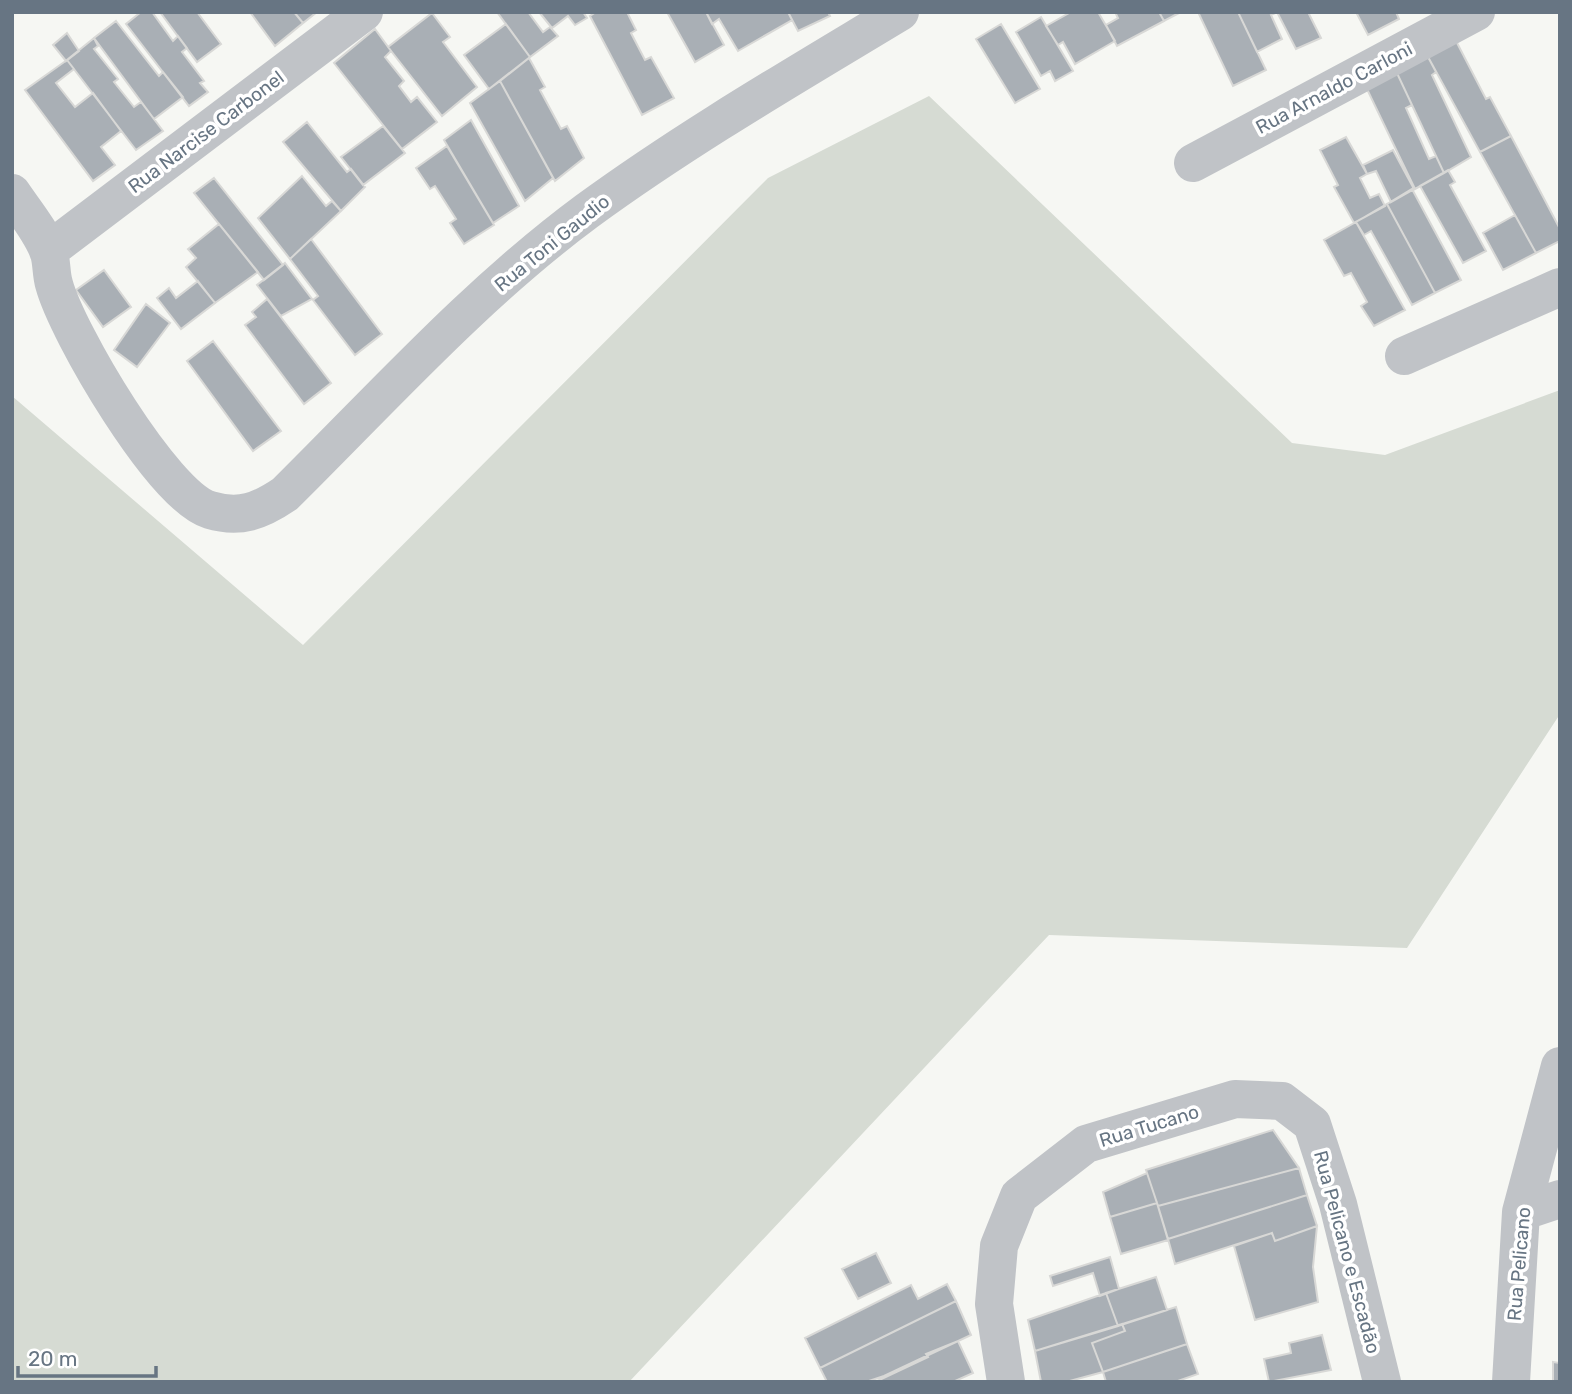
<svg xmlns="http://www.w3.org/2000/svg" width="1572" height="1394" viewBox="0 0 1572 1394" font-family="Rubik,sans-serif">
	<style>
		.green { fill: #d6dbd3 }
		.building { fill: #a9afb5; stroke: #d8d8d6; stroke-width: 2 }
		.lines { fill: none; stroke-linecap: round; stroke-linejoin: round }
		.street { stroke: #c0c3c7; stroke-width: 38 }
		.labels { text-anchor: middle; dominant-baseline: central; stroke-width: 7; stroke-linejoin: round; paint-order: stroke }
		.street-label { font-size: 19px; fill: #677583; stroke: #fff }
	</style>
	<rect width="100%" height="100%" fill="#f6f7f3"/>
	<path class="green" d="M 929,96 L 1292,443 L 1385,455 L 1560,390 L 1560,714 L 1407,948 L 1049,935 L 629,1382 L 12,1382 L 12,396 L 303,645 L 768,178 Z"/>
	<path class="building" d="M 141,12 L 152,12 L 173,41 L 178,36 L 187,48 L 182,52 L 204,81 L 200,83 L 208,92 L 189,106 L 126,24 Z
		M 160,12 L 197,12 L 221,44 L 197,62 Z
		M 250,12 L 294,12 L 303,23 L 275,46 Z
		M 294,12 L 317,12 L 303,23 Z
		M 497,12 L 528,12 L 543,32 L 550,27 L 558,36 L 530,57 Z
		M 539,12 L 583,12 L 587,18 L 575,25 L 568,16 L 552,28 Z
		M 596,12 L 627,12 L 636,30 L 631,33 L 645,60 L 651,57 L 674,98 L 642,115 L 590,16 Z
		M 667,12 L 706,12 L 724,45 L 695,62 Z
		M 706,12 L 788,12 L 792,20 L 738,51 L 719,19 L 712,24 Z
		M 828,12 L 830,16 L 798,31 L 788,12 Z
		M 1071,12 L 1098,12 L 1115,41 L 1075,64 L 1063,42 L 1058,45 L 1046,26 Z
		M 1115,12 L 1159,12 L 1164,21 L 1117,46 L 1106,25 L 1118,18 Z
		M 1159,12 L 1181,12 L 1164,21 Z
		M 1198,12 L 1238,12 L 1266,70 L 1233,86 Z
		M 1238,12 L 1277,12 L 1271,15 L 1282,39 L 1257,52 Z
		M 1277,12 L 1308,12 L 1321,38 L 1296,49 Z
		M 1356,12 L 1396,12 L 1399,19 L 1368,35 Z
		M 432,13 L 450,37 L 443,42 L 477,87 L 442,116 L 388,47 Z
		M 1041,17 L 1073,71 L 1055,81 L 1050,71 L 1041,76 L 1016,32 Z
		M 116,21 L 159,76 L 163,72 L 183,97 L 154,119 L 94,38 Z
		M 506,24 L 530,57 L 489,89 L 464,55 Z
		M 1001,24 L 1040,89 L 1015,103 L 976,39 Z
		M 375,29 L 391,51 L 385,57 L 404,81 L 399,86 L 411,102 L 417,97 L 437,122 L 402,149 L 334,63 Z
		M 67,33 L 79,51 L 66,61 L 53,45 Z
		M 94,38 L 98,46 L 94,49 L 118,79 L 114,82 L 134,107 L 141,102 L 163,131 L 136,150 L 67,60 Z
		M 1455,39 L 1486,99 L 1490,97 L 1511,136 L 1480,152 L 1427,55 Z
		M 1427,55 L 1436,72 L 1432,75 L 1471,157 L 1444,173 L 1396,71 Z
		M 529,58 L 545,87 L 540,90 L 561,129 L 567,126 L 584,158 L 555,181 L 500,81 Z
		M 67,60 L 74,69 L 56,83 L 75,107 L 93,93 L 121,131 L 101,147 L 115,165 L 93,181 L 25,90 Z
		M 1396,71 L 1412,105 L 1406,108 L 1429,159 L 1436,156 L 1444,173 L 1415,189 L 1366,87 Z
		M 500,81 L 553,178 L 525,201 L 470,103 Z
		M 471,120 L 519,206 L 493,223 L 444,140 Z
		M 307,122 L 347,172 L 351,169 L 365,187 L 341,211 L 283,142 Z
		M 383,126 L 405,153 L 363,185 L 341,157 Z
		M 1511,136 L 1560,229 L 1560,241 L 1536,253 L 1480,152 Z
		M 1346,137 L 1367,174 L 1360,178 L 1370,198 L 1379,194 L 1385,206 L 1354,223 L 1334,187 L 1338,185 L 1320,150 Z
		M 447,146 L 494,225 L 464,244 L 450,223 L 456,219 L 435,186 L 430,189 L 416,168 Z
		M 1393,150 L 1414,189 L 1391,202 L 1376,171 L 1367,174 L 1363,165 Z
		M 1448,170 L 1455,182 L 1450,185 L 1486,251 L 1463,263 L 1420,186 Z
		M 302,176 L 326,206 L 332,201 L 341,211 L 290,259 L 258,218 Z
		M 214,178 L 283,265 L 264,280 L 194,193 Z
		M 1412,189 L 1461,280 L 1435,293 L 1387,204 Z
		M 1387,204 L 1435,293 L 1412,305 L 1371,231 L 1364,235 L 1356,222 Z
		M 1515,215 L 1536,253 L 1503,270 L 1483,233 Z
		M 1356,222 L 1405,310 L 1374,326 L 1361,306 L 1367,302 L 1351,273 L 1344,276 L 1324,240 Z
		M 219,224 L 258,272 L 215,303 L 186,267 L 196,258 L 188,249 Z
		M 311,239 L 382,334 L 355,355 L 313,300 L 318,296 L 290,259 Z
		M 285,263 L 312,299 L 281,316 L 257,285 Z
		M 104,270 L 131,307 L 103,327 L 76,290 Z
		M 198,281 L 215,303 L 181,329 L 157,298 L 169,288 L 176,298 Z
		M 267,299 L 331,383 L 304,404 L 245,325 L 256,317 L 252,312 Z
		M 146,304 L 170,323 L 137,367 L 114,350 Z
		M 213,341 L 281,431 L 253,451 L 187,361 Z
		M 1273,1130 L 1299,1168 L 1158,1206 L 1146,1170 Z
		M 1299,1168 L 1307,1195 L 1168,1239 L 1158,1206 Z
		M 1147,1173 L 1157,1203 L 1110,1217 L 1103,1192 Z
		M 1307,1195 L 1317,1226 L 1275,1241 L 1272,1233 L 1175,1264 L 1168,1239 Z
		M 1157,1203 L 1168,1240 L 1121,1254 L 1110,1217 Z
		M 1317,1226 L 1313,1267 L 1318,1302 L 1255,1320 L 1234,1246 L 1272,1233 L 1275,1241 Z
		M 876,1253 L 891,1283 L 858,1299 L 842,1269 Z
		M 1110,1257 L 1119,1289 L 1100,1296 L 1093,1273 L 1053,1286 L 1050,1276 Z
		M 1156,1277 L 1167,1310 L 1118,1326 L 1106,1293 Z
		M 947,1284 L 956,1301 L 820,1368 L 805,1338 L 911,1285 L 918,1299 Z
		M 1106,1293 L 1118,1326 L 1035,1351 L 1028,1320 Z
		M 956,1301 L 971,1335 L 884,1376 L 866,1382 L 827,1382 L 820,1368 Z
		M 1176,1307 L 1187,1344 L 1103,1372 L 1092,1343 L 1125,1331 L 1122,1324 Z
		M 1122,1324 L 1125,1331 L 1092,1343 L 1103,1372 L 1066,1382 L 1041,1382 L 1035,1351 Z
		M 1322,1335 L 1331,1370 L 1269,1382 L 1264,1359 L 1291,1353 L 1289,1343 Z
		M 958,1341 L 973,1373 L 953,1382 L 875,1382 L 928,1357 L 926,1354 Z
		M 1187,1344 L 1198,1374 L 1175,1382 L 1106,1382 L 1103,1372 Z
		M 1553,1362 L 1560,1363 L 1560,1382 L 1553,1382 Z"/>
	<g class="lines">
		<path class="street" d="M 1193,163 L 1476,12
			M 12,193 C 24,211 42,232 49,253 C 52,263 51,274 54,284 C 67,333 163,496 210,510 C 240,519 260,511 285,494 C 382,398 476,293 587,211 C 687,138 794,76 900,12
			M 48,251 L 364,12
			M 1404,356 L 1560,287
			M 1521,1212 L 1560,1199
			M 1006,1382 L 994,1304 L 999,1246 L 1019,1196 L 1086,1144 L 1235,1099 L 1282,1101 L 1312,1124 L 1338,1204 L 1382,1382
			M 1511,1382 L 1521,1212 L 1560,1066"/>
	</g>
	<g class="labels">
		<g class="street-label">
			<text transform="translate(1334 88) rotate(-28)">Rua Arnaldo Carloni</text>
			<text transform="translate(206 132) rotate(-37)">Rua Narcise Carbonel</text>
			<text transform="translate(552 243) rotate(-39)">Rua Toni Gaudio</text>
			<text transform="translate(1149 1126) rotate(-17)">Rua Tucano</text>
			<text transform="translate(1347 1252) rotate(75)">Rua Pelicano e Escadão</text>
			<text transform="translate(1519 1264) rotate(-85)">Rua Pelicano</text>
		</g>
	</g>
	<rect width="1572" height="1394" fill="none" stroke="#677583" stroke-width="28"/>
	<path d="M18 1366v10h138v-10" fill="none" stroke="#677583" stroke-width="3.5"/>
	<text x="28" y="1366" font-size="21" fill="#677583" stroke="#ffffff" stroke-width="5" paint-order="stroke">20 m</text>
</svg>
